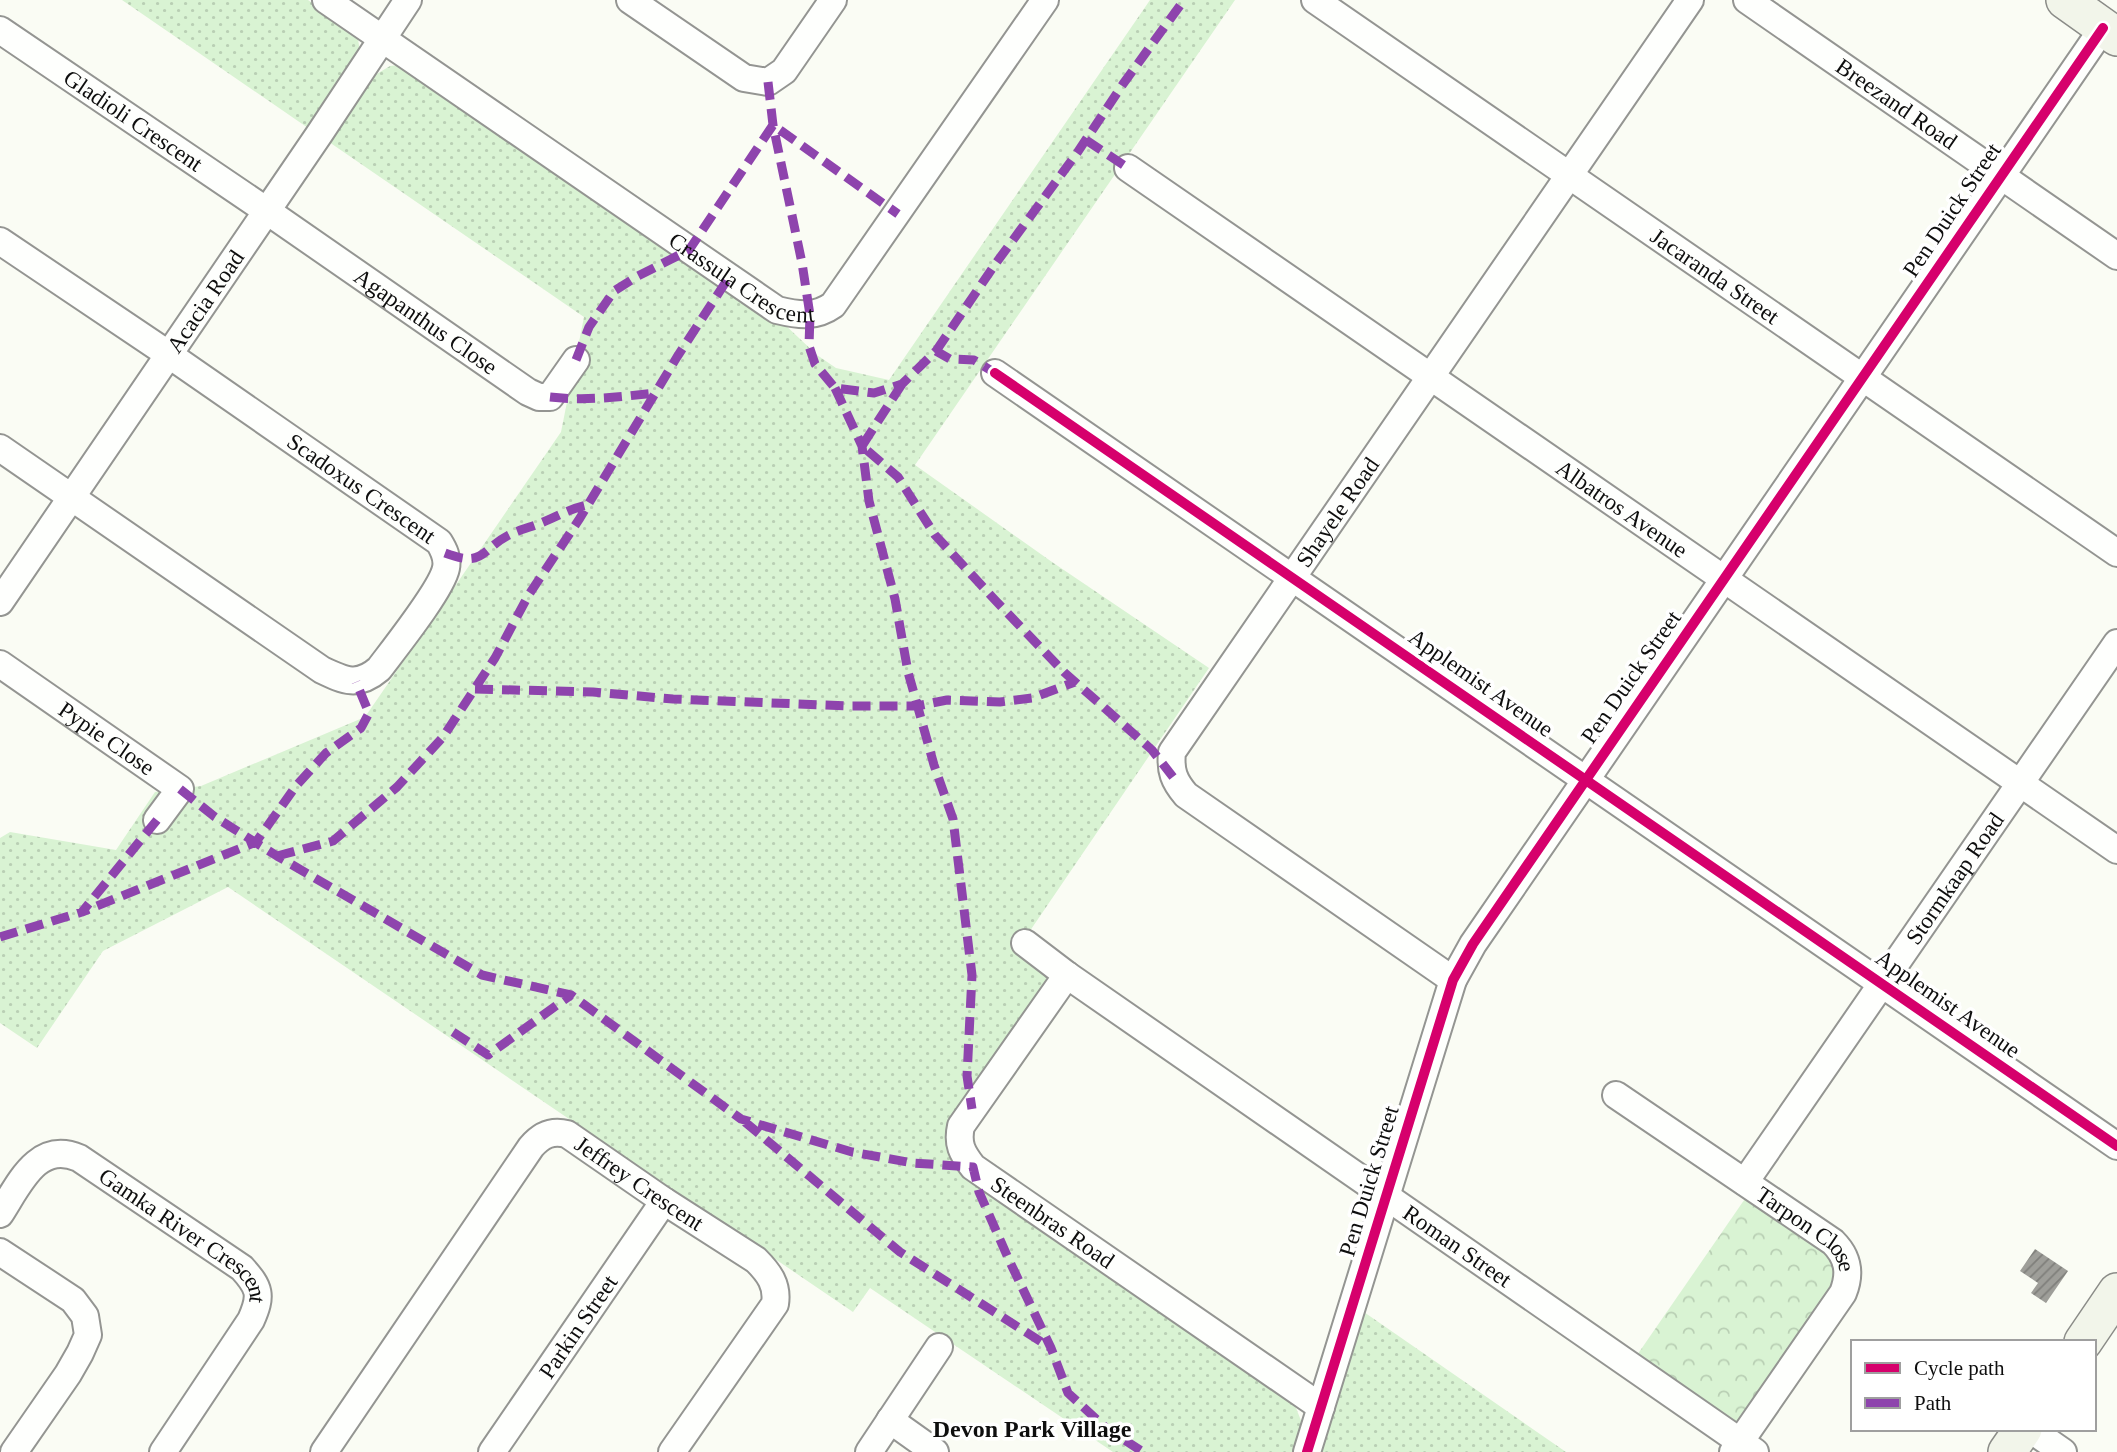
<svg xmlns="http://www.w3.org/2000/svg" width="2117" height="1452" viewBox="0 0 2117 1452" font-family="'Times New Roman',serif">
	<style>
		.grass { fill: url(#grass-dots) }
		.park { fill: url(#park-crowns) }
		.building { fill: url(#building-hatch) }
		.lines { fill: none; stroke-linecap: round; stroke-linejoin: round }
		.street-casing { stroke: #949592; stroke-width: 30 }
		.secondary-casing { stroke: #8b8c88; stroke-width: 40 }
		.street { stroke: #fefffd; stroke-width: 26 }
		.secondary { stroke: #f2f5ea; stroke-width: 37 }
		.quiet { stroke: #8e44ad; stroke-width: 9; stroke-dasharray: 18 9; stroke-linecap: butt }
		.cycleway-casing { stroke: #fff; stroke-width: 15 }
		.cycleway { stroke: #d6006c; stroke-width: 10 }
		.labels { text-anchor: middle; dominant-baseline: central; stroke-width: 7; stroke-linejoin: round; paint-order: stroke }
		.street-label { font-size: 23px; fill: #0e0e0e; stroke: #fff }
		.neighbourhood-label { font-size: 24px; font-weight: bold; fill: #0e0e0e; stroke: #fff }
	</style>
	<defs>
		<pattern id="grass-dots" width="8" height="8" patternUnits="userSpaceOnUse" patternTransform="scale(1.75)"><rect width="8" height="8" fill="#d9f3d3"/><path d="M2 2h.1M6 6h.1" fill="none" stroke="#b9cfb4" stroke-width="1.8" stroke-linecap="round"/></pattern>
		<pattern id="park-crowns" width="20" height="18" patternUnits="userSpaceOnUse" patternTransform="scale(1.75)"><rect width="20" height="18" fill="#d9f3d3"/><path d="M2 6a3 3 0 1 1 6 0M12 15a3 3 0 1 1 6 0" fill="none" stroke="#b9cfb4"/></pattern>
		<pattern id="building-hatch" width="6" height="6" patternUnits="userSpaceOnUse" patternTransform="scale(1.75)"><rect width="6" height="6" fill="#9e9e99"/><path d="M-1 1l2-2M0 6l6-6M5 7l2-2" fill="none" stroke="#7f7f7b"/></pattern>
	</defs>
	<rect width="100%" height="100%" fill="#fafcf4"/>
	<path class="grass" d="M 122,0 L 308,0 L 355,33 L 358,39 L 360,52 L 311,130 Z
		M 1150,0 L 1235,0 L 915,465 L 1052,562 L 1209,668 L 1021,944 L 1046,973 L 1046,989 L 952,1137 L 1292,1398 L 1304,1428 L 1296,1452 L 1113,1452 L 870,1288 L 853,1312 L 228,887 L 103,951 L 37,1048 L 0,1023 L 0,838 L 10,832 L 116,850 L 155,792 L 201,786 L 365,717 L 561,432 L 584,317 L 329,142 L 375,75 L 390,66 L 399,65 L 782,322 L 817,355 L 836,368 L 889,380 Z
		M 1361,1310 L 1566,1452 L 1319,1452 Z"/>
	<path class="park" d="M 1749,1193 L 1828,1248 L 1838,1280 L 1738,1421 L 1731,1422 L 1635,1358 Z"/>
	<path class="building" d="M 2035,1249 L 2068,1271 L 2046,1303 L 2031,1293 L 2038,1283 L 2020,1271 Z"/>
	<g class="lines">
		<defs>
			<g id="street">
				<path id="s1" d="M 326,0 L 777,310 C 798,315 815,318 833,305 L 1045,0"/>
				<path d="M 630,0 L 744,78 L 768,82 L 784,71 L 833,0"/>
				<path id="s2" d="M 1315,0 L 2117,553"/>
				<path id="s3" d="M 1747,0 L 2117,256"/>
				<path id="s4" d="M 0,30 L 267,211 L 528,392 L 539,397 L 550,397 L 576,360"/>
				<path id="s5" d="M 1128,168 L 2117,850"/>
				<path id="s6" d="M 0,241 L 168,354 L 439,542 C 444,550 448,558 446,568 C 442,589 394,649 379,669 C 358,687 345,681 322,670 L 0,448"/>
				<path d="M 995,373 L 2117,1146"/>
				<path id="s7" d="M 0,602 L 320,133 L 408,0"/>
				<path id="s8" d="M 0,664 L 180,789 L 157,820"/>
				<path id="s9" d="M 1025,943 L 1067,975 L 1755,1452"/>
				<path id="s10" d="M 1067,975 L 961,1126 C 957,1144 962,1153 973,1167 L 1321,1407"/>
				<path id="s11" d="M 1453,980 L 1186,795 C 1174,781 1170,771 1172,752 L 1690,0"/>
				<path id="s12" d="M 1616,1095 L 1833,1242 C 1848,1257 1851,1273 1843,1293 L 1733,1452"/>
				<path id="s13" d="M 1745,1182 L 2117,643"/>
				<path id="s14" d="M 0,1214 C 19,1185 37,1140 79,1158 L 242,1268 C 260,1288 262,1295 251,1320 L 163,1452"/>
				<path d="M 0,1252 L 73,1300 L 85,1316 L 88,1335 L 80,1353 L 68,1374 L 14,1452"/>
				<path d="M 890,1420 L 935,1452"/>
				<path d="M 2030,1429 L 2063,1452"/>
				<path id="s15" d="M 324,1452 L 531,1147 C 541,1135 552,1130 567,1134 L 664,1201 L 756,1260 C 769,1273 778,1285 775,1304 L 672,1452"/>
				<path id="s16" d="M 492,1452 L 664,1201"/>
				<path d="M 869,1452 L 939,1347"/>
				<path d="M 1307,1452 L 1453,980 L 1473,944 L 2103,28"/>
			</g>
			<path id="secondary" d="M 2065,0 L 2117,37
				M 2083,1342 L 2117,1292
				M 2007,1452 L 2023,1429"/>
		</defs>
		<use href="#street" class="street-casing"/>
		<use href="#secondary" class="secondary-casing"/>
		<use href="#street" class="street"/>
		<use href="#secondary" class="secondary"/>
		<path class="quiet" d="M 768,82 L 773,125 L 802,263 L 810,315 L 809,346 L 815,364 L 835,388 L 874,393 L 902,384 L 936,351 L 950,359 L 974,360 L 995,373
			M 1086,140 L 1128,168
			M 936,351 L 996,263 L 1077,153 L 1123,84 L 1184,0
			M 576,360 L 589,327 L 614,291 L 638,276 L 689,250 L 773,125 L 898,214
			M 902,384 L 862,446 L 898,477 L 935,535 L 995,600 L 1065,673 L 1152,750 L 1173,777
			M 835,388 L 862,446 L 869,501 L 895,599 L 908,672 L 934,765 L 953,819 L 972,975 L 967,1076 L 972,1109
			M 550,397 C 586,401 619,397 655,393
			M 445,553 C 485,568 480,550 509,535 C 519,530 531,527 541,523 C 558,516 569,509 587,505
			M 475,689 L 593,692 L 673,699 L 850,706 L 917,706 L 947,700 L 1000,702 L 1032,698 L 1075,682
			M 180,789 L 215,817 L 277,856 L 482,975 L 571,995 L 741,1119 L 852,1152 L 913,1163 L 973,1167 L 979,1192 L 1009,1260 L 1051,1348 L 1068,1393 L 1106,1428 L 1143,1452
			M 157,820 L 82,912 L 256,842 L 296,786 L 326,753 L 361,728 L 369,713 L 356,682
			M 277,856 L 333,841 L 397,787 L 443,737 L 495,658 L 528,596 L 580,518 L 677,357 L 729,277
			M 0,937 L 82,912
			M 453,1032 L 488,1055 L 571,995
			M 745,1122 L 900,1252 L 1051,1348"/>
		<defs>
			<path id="cycleway" d="M 995,373 L 2117,1146
				M 1307,1452 L 1453,980 L 1473,944 L 2103,28"/>
		</defs>
		<use href="#cycleway" class="cycleway-casing"/>
		<use href="#cycleway" class="cycleway"/>
	</g>
	<g class="labels">
		<g class="street-label">
			<text stroke="none"><textPath href="#s3" startOffset="182">Breezand Road</textPath></text>
			<text stroke="none"><textPath href="#s4" startOffset="161">Gladioli Crescent</textPath></text>
			<text transform="translate(1952 210) rotate(-56)">Pen Duick Street</text>
			<text stroke="none"><textPath href="#s1" startOffset="502">Crassula Crescent</textPath></text>
			<text stroke="none"><textPath href="#s2" startOffset="486">Jacaranda Street</textPath></text>
			<text stroke="none"><textPath href="#s7" startOffset="364">Acacia Road</textPath></text>
			<text stroke="none"><textPath href="#s4" startOffset="516">Agapanthus Close</textPath></text>
			<text stroke="none"><textPath href="#s6" startOffset="438">Scadoxus Crescent</textPath></text>
			<text stroke="none"><textPath href="#s5" startOffset="600">Albatros Avenue</textPath></text>
			<text stroke="none"><textPath href="#s11" startOffset="663">Shayele Road</textPath></text>
			<text transform="translate(1631 677) rotate(-55)">Pen Duick Street</text>
			<text transform="translate(1481 683) rotate(35)">Applemist Avenue</text>
			<text stroke="none"><textPath href="#s8" startOffset="130">Pypie Close</textPath></text>
			<text stroke="none"><textPath href="#s13" startOffset="369">Stormkaap Road</textPath></text>
			<text transform="translate(1948 1004) rotate(35)">Applemist Avenue</text>
			<text transform="translate(1369 1181) rotate(-73)">Pen Duick Street</text>
			<text stroke="none"><textPath href="#s15" startOffset="497">Jeffrey Crescent</textPath></text>
			<text stroke="none"><textPath href="#s10" startOffset="326">Steenbras Road</textPath></text>
			<text stroke="none"><textPath href="#s12" startOffset="234">Tarpon Close</textPath></text>
			<text stroke="none"><textPath href="#s14" startOffset="240">Gamka River Crescent</textPath></text>
			<text stroke="none"><textPath href="#s9" startOffset="528">Roman Street</textPath></text>
			<text stroke="none"><textPath href="#s16" startOffset="152">Parkin Street</textPath></text>
		</g>
		<g class="neighbourhood-label">
			<text x="1032" y="1429">Devon Park Village</text>
		</g>
	</g>
	<rect x="1851" y="1340" width="245" height="91" fill="#ffffff" stroke="#9f9f9f" stroke-width="2"/>
	<rect x="1865" y="1363" width="35" height="10" fill="#d6006c" stroke="#9f9f9f" stroke-width="2"/>
	<text x="1914" y="1375" font-size="21" fill="#0e0e0e">Cycle path</text>
	<rect x="1865" y="1398" width="35" height="10" fill="#8e44ad" stroke="#9f9f9f" stroke-width="2"/>
	<text x="1914" y="1410" font-size="21" fill="#0e0e0e">Path</text>
</svg>
